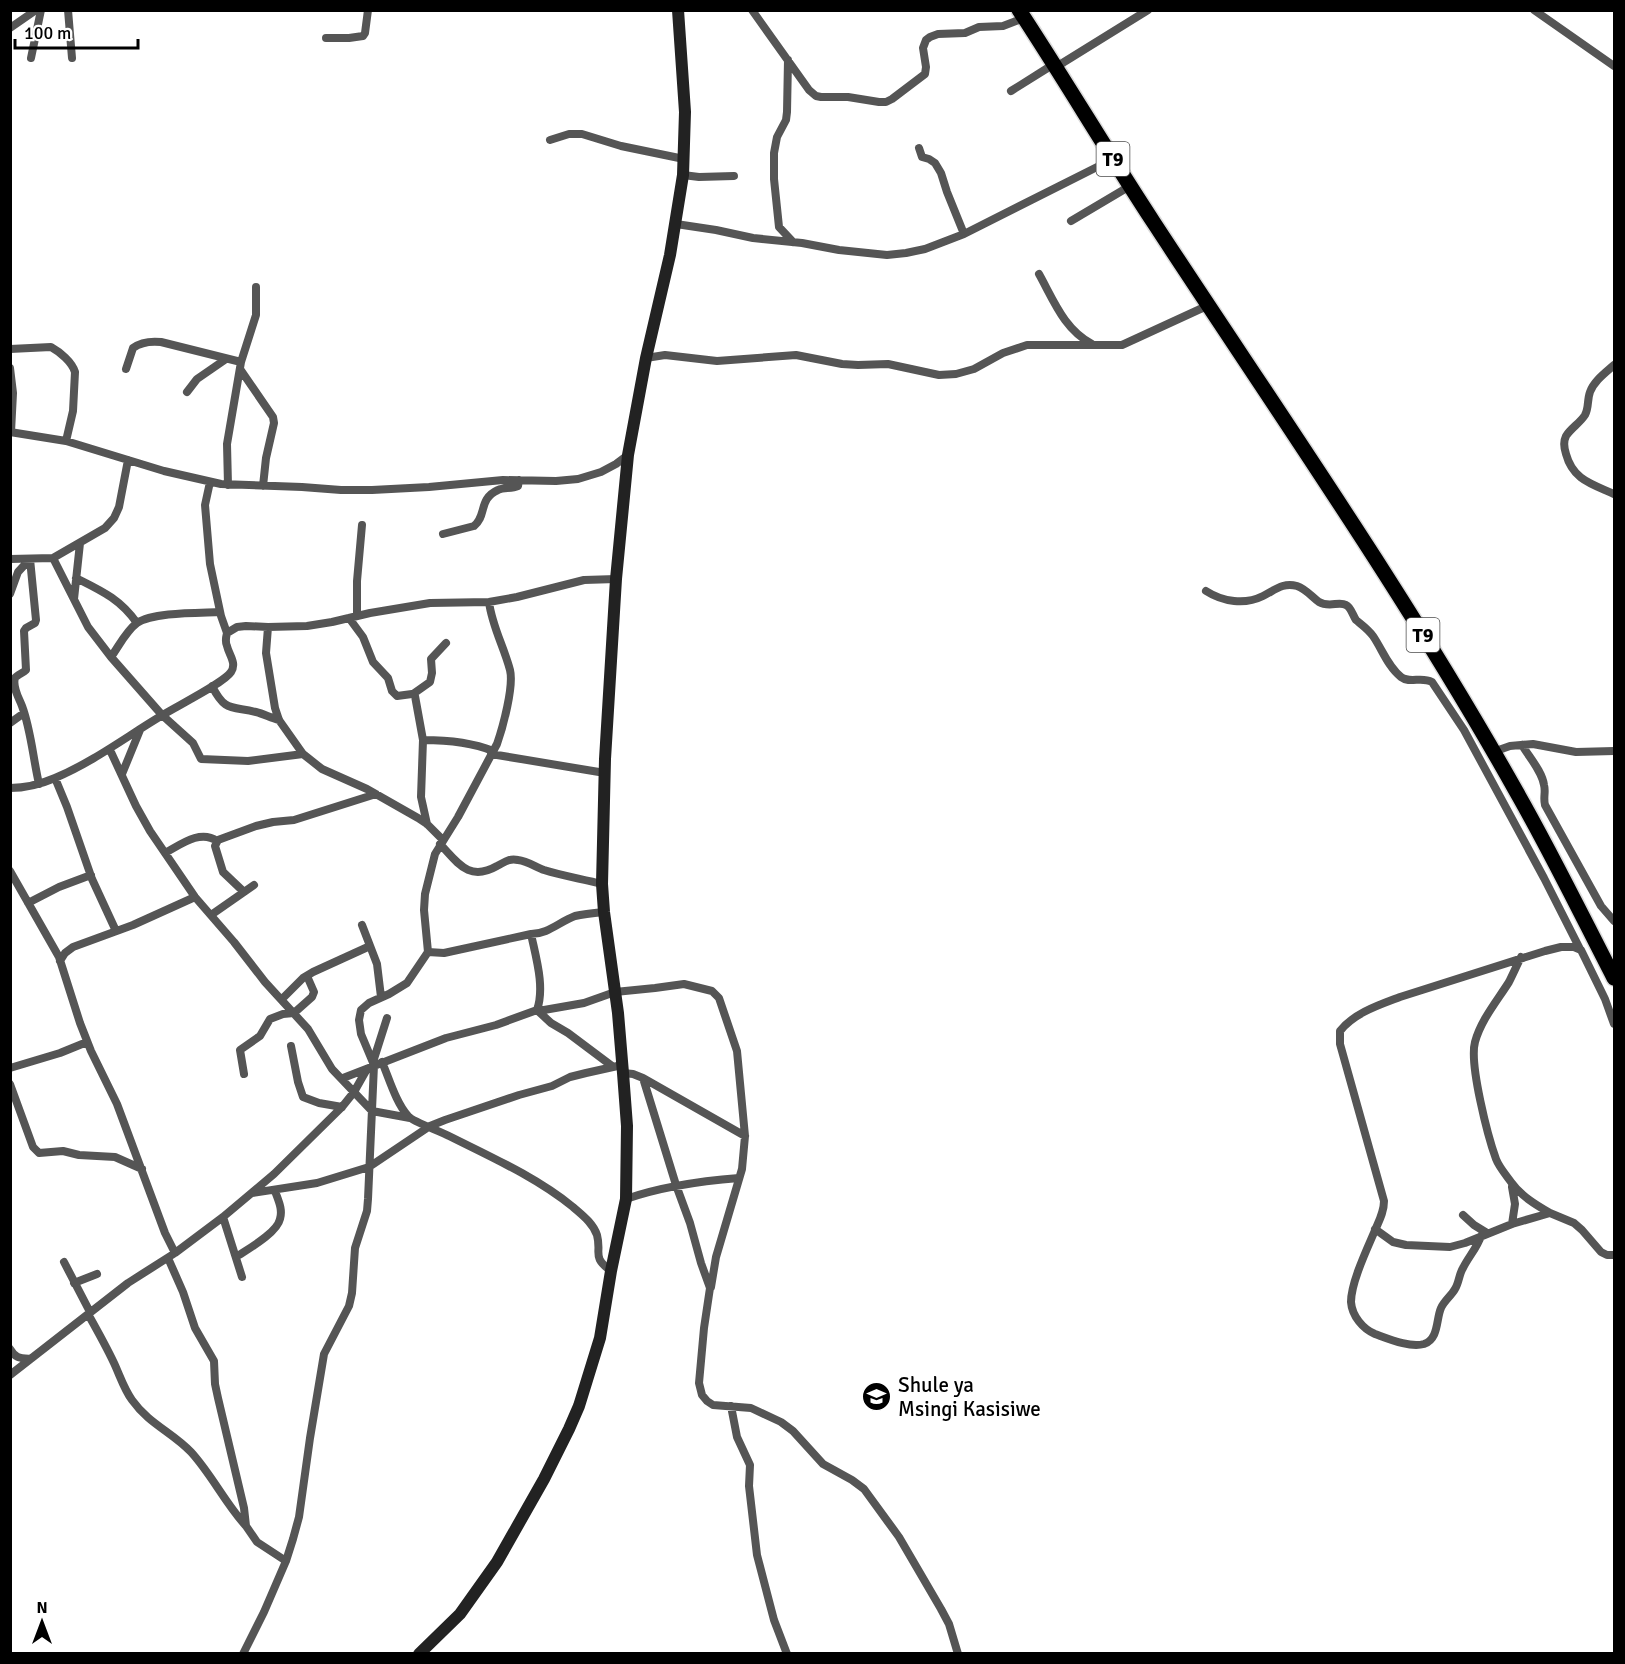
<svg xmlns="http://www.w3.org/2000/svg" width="1625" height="1664" viewBox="0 0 1625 1664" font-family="Signika,sans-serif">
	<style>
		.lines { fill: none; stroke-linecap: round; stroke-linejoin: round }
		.highway-casing { stroke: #dbdbdb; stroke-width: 18 }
		.street { stroke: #555; stroke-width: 8 }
		.secondary { stroke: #222; stroke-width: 12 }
		.highway { stroke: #000; stroke-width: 15 }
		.labels { text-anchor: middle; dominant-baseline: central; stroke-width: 4.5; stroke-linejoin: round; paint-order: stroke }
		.shield { fill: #fff; stroke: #4c4c4c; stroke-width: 1.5 }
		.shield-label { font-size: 20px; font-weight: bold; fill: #000 }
		.poi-label { font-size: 21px; fill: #000; stroke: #fff; text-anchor: start }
	</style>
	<rect width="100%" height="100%" fill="#fff"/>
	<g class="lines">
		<defs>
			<path id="highway" d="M 1019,10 C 1065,80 1108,153 1154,223 C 1277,411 1406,595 1516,791 C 1551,852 1582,916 1614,978"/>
		</defs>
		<use href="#highway" class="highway-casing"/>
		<path class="street" d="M 68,10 L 72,58
			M 752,10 L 809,90 L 816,96 L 821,97 L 848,97 L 879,102 L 886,102 L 892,99 L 925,74 L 926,67 L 923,48 L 926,40 L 930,37 L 938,34 L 965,33 L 979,27 L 1003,26 L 1024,18
			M 1534,10 L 1614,66
			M 10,28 L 36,10
			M 326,38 L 349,38 L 363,36 L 365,33 L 368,10
			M 31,58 L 41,10
			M 788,60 L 787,112 L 786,120 L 777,137 L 774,153 L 774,179 L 779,227 L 793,242
			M 1056,67 L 1148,10
			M 1011,91 L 1054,64
			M 550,140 L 569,134 L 582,134 L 621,146 L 684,159
			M 919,148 L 922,157 L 929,159 L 935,163 L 941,173 L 947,192 L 964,234
			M 683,175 L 699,177 L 734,176
			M 1071,221 L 1130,186
			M 676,224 L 716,230 L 753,238 L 802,243 L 839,250 L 887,255 L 906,253 L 925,249 L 964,234 L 1113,159
			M 1039,274 C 1054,301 1064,329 1092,344
			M 10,349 L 51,347 C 60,352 72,362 75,372 L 73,411 L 66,441
			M 646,358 L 665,355 L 717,361 L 796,355 L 842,364 L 858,365 L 888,364 L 939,375 L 956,374 L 974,369 L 1003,353 L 1027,345 L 1122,345 L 1209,305
			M 1614,365 C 1605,373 1594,381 1590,392 C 1587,400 1589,408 1585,415 C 1580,423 1571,428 1566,436 C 1563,442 1564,448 1566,454 C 1573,480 1592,484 1614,494
			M 10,368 L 13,393 L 11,432
			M 126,369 L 133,348 C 141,342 151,341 161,342 L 241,362
			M 240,369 L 273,417 L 274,423 L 266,458 L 263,486
			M 187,392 L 197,379 L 226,359
			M 10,432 L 66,441 L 164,471 L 221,484 L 302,487 L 341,490 L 372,490 L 429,487 L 503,480 L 556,481 L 578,479 L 601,472 L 616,464 L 628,455
			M 210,482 L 205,505 L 210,564 L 221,616 L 227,633
			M 228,485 L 227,444 L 241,362 L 256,315 L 256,287
			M 443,534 L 474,526 C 487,516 478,499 498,490 C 504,487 511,489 518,486 L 519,480
			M 53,558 L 88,627 L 111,657 L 162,715 L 193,743 L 201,759 L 248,761 L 303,754
			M 10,559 L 53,558 L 105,528 L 114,518 L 119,507 L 128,460
			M 30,559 L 36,620 L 35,623 L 26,628 L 24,631 L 26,670 C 23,673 17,675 15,678 C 12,687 19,698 22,706 C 31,730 33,758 39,784
			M 76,578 C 102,591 120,599 137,623
			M 1206,591 C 1223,602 1245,605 1263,596 C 1275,590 1283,582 1297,586 C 1306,589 1312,597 1319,602 C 1329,608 1339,601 1346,605 C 1351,607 1353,616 1356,620 C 1362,625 1368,629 1373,636 C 1382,649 1388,667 1401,677 C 1410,684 1421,676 1432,682 L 1464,730 L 1544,878 L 1580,949
			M 10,594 L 18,572 L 30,559
			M 74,599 L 80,543
			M 357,616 L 357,581 L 362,525
			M 349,618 L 363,637 L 373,662 L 388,678 L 392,691 L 397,696 L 412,694 L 415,696 L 423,740 L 421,797 L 427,824
			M 268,627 L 266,653 L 275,708 L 279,720 L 303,754 L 322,769 L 367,789 L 418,818 L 427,824 L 443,840
			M 111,657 C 119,646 126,631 137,623 C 153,612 199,613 220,612
			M 212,686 C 225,712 231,706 256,712 C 264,714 271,718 279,720
			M 413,694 L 430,682 L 432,673 L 431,659 L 446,643
			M 10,723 L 24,713
			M 423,740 C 446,740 471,742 493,751
			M 1522,745 C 1529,757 1542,771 1544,785 C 1546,792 1543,797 1545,805 L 1601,906 L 1614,921
			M 110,750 L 136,806 L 150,831 L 195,897 L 234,942 L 265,982 L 308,1029 L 332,1069 L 372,1111 L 410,1118
			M 1493,752 L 1510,746 L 1533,744 L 1576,752 L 1614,751
			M 491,754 L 605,773
			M 122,774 L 140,730
			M 55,778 L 67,807 L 92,879 L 116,931
			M 10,788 C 25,788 41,784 55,778 C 93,762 126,737 161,716 C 175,707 224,683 231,672 C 237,663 229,655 227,646 C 225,642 226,637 227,633 L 237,627 L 246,626 L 268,627 L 307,626 L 332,622 L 370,613 L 430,603 L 489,602 L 517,597 L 584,580 L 616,579
			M 440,844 C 458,863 469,882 497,866 C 505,862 509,858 518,860 C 527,861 536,867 544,870 C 563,876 583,879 602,884
			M 165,853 C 180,845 200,829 217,841
			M 10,871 L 59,957 L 80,1023 L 91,1051 L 117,1104 L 165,1233 L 175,1253
			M 244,892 L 223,872 L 215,846 L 218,840 L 256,826 L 273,822 L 294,820 L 376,794
			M 28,903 L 59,887 L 91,875
			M 211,915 L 254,885
			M 362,925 L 377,964 L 381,997
			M 531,934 C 536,958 545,987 537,1010 L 551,1023 L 568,1033 L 612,1066
			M 428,952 L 444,953 L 531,934 C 548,934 559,922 575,916 C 584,914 594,913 604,912
			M 1521,957 C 1517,965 1513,974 1509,982 C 1497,1001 1481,1020 1475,1042 C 1469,1064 1488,1137 1496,1159 C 1499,1167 1506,1175 1511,1182 C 1521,1196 1536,1205 1550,1213
			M 60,961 L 65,953 L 73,947 L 133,925 L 195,897
			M 282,999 L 303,978 L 313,972 L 370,946
			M 291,1046 L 298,1082 L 303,1097 L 319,1103 L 342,1107
			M 373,1062 L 387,1018
			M 382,1062 C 389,1078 396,1103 408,1116 C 413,1122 440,1131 449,1136 C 491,1157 536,1177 573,1207 C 582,1215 593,1223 597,1235 C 602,1254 591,1256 611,1271
			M 10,1068 L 60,1053 L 87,1042
			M 623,1073 L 633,1074 L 643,1078 L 745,1136
			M 244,1074 L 240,1050 L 260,1036 L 270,1019 L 283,1014 L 294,1013 L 312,997 L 314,992 L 307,976
			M 343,1078 L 446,1038 L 496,1025 L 537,1010 L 544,1010 L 584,1003 L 615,992 L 655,988 L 684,984 L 712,991 L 719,998 L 737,1051 L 745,1136 L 742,1169 L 716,1257 L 711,1287
			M 643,1078 L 676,1185 L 690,1223 L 701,1263 L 710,1288 L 704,1328 L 699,1383 L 702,1395 L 707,1401 L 713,1405 L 751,1408 L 781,1422 L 793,1431 L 823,1464 L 852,1480 L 864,1489 L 899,1537 L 941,1609 L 949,1624 L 958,1654
			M 10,1084 L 33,1147 L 39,1153 L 63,1151 L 79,1155 L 115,1157 L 142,1169
			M 252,1193 L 317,1183 L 369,1167 L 430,1126 L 445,1120 L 519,1095 L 552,1086 L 570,1077 L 586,1073 L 622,1065
			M 626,1199 C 663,1186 701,1181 739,1178
			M 1463,1215 L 1474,1225 L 1487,1233
			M 223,1217 L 242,1277
			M 1512,1224 L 1515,1204 L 1512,1187
			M 1375,1229 L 1393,1242 L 1406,1245 L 1450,1247 L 1465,1243 L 1512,1224 L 1550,1213 L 1574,1223 L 1582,1230 L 1601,1252 L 1607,1255 L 1614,1255
			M 1481,1236 C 1477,1248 1469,1256 1463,1268 C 1459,1274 1459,1283 1455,1289 C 1451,1296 1444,1301 1441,1308 C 1436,1319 1439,1339 1424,1344 C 1410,1348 1389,1339 1375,1334 C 1363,1329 1352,1316 1351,1302 C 1351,1282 1368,1247 1376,1228 C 1380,1219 1384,1211 1384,1201 L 1340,1044 L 1340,1031 C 1354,1013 1379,1005 1400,997 L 1545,951 L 1561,947 L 1574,947 L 1581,950 L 1605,999 L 1614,1024
			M 236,1257 C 248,1249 277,1233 280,1219 C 283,1209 278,1200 275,1191
			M 168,1258 L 183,1292 L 195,1328 L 214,1361 L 215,1384 L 218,1398 L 244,1508 L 246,1526 L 257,1542 L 286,1561
			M 64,1262 L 90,1312
			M 74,1283 L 97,1274
			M 88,1314 C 97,1330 106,1346 114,1363 C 120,1376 124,1389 132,1400 C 149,1424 172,1432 191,1452 C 212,1475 225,1503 246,1526
			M 10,1349 C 15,1358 20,1358 30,1359
			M 10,1375 L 128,1283 L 175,1253 L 223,1217 L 274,1174 L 342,1107 L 354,1092 L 367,1069
			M 731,1406 L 737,1437 L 750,1465 L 749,1486 L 757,1555 L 774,1620 L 787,1654
			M 243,1654 L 264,1612 L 286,1561 L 293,1539 L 299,1517 L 310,1438 L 324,1354 L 349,1306 L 352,1293 L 355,1248 L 367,1211 L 368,1199 L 374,1065 L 361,1034 L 359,1020 L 361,1010 L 369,1003 L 389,994 L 407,983 L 428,952 L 424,910 L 425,894 L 435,854 L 458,817 L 497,744 C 503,727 514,686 510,670 C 504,647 492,626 489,602"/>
		<path class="secondary" d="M 419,1654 L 460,1614 L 497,1562 L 544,1479 L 569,1429 L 579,1406 L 600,1338 L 611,1271 L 626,1199 L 627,1126 L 623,1073 L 618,1013 L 604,912 L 602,884 L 605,759 L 616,579 L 628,455 L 646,358 L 670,255 L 683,175 L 685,112 L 678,10"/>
		<use href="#highway" class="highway"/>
	</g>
	<defs>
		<symbol id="school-disc" viewBox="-11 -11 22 22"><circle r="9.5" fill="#000" stroke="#fff"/><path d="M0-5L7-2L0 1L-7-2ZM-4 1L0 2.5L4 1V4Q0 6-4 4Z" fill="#fff"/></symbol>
	</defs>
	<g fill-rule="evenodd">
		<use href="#school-disc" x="860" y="1380" width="33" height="33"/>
	</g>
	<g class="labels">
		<g class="shield">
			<rect x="1096.5" y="142" width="33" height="34" rx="4.5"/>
			<rect x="1406.5" y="618" width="33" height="34" rx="4.5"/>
		</g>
		<g class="shield-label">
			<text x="1113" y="159">T9</text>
			<text x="1423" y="635">T9</text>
		</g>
		<g class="poi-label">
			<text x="898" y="1385">Shule ya<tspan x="898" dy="24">Msingi Kasisiwe</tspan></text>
		</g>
	</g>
	<rect width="1625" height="1664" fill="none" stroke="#000000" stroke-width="24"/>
	<g transform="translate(42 1622)" stroke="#ffffff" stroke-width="4.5" paint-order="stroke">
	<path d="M0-4.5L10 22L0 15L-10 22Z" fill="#000000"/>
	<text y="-9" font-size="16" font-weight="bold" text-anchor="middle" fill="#000000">N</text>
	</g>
	<path d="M15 39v9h123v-9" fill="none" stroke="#000000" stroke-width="3"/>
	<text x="24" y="39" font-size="18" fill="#000000" stroke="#ffffff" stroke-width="4.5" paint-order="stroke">100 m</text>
</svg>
